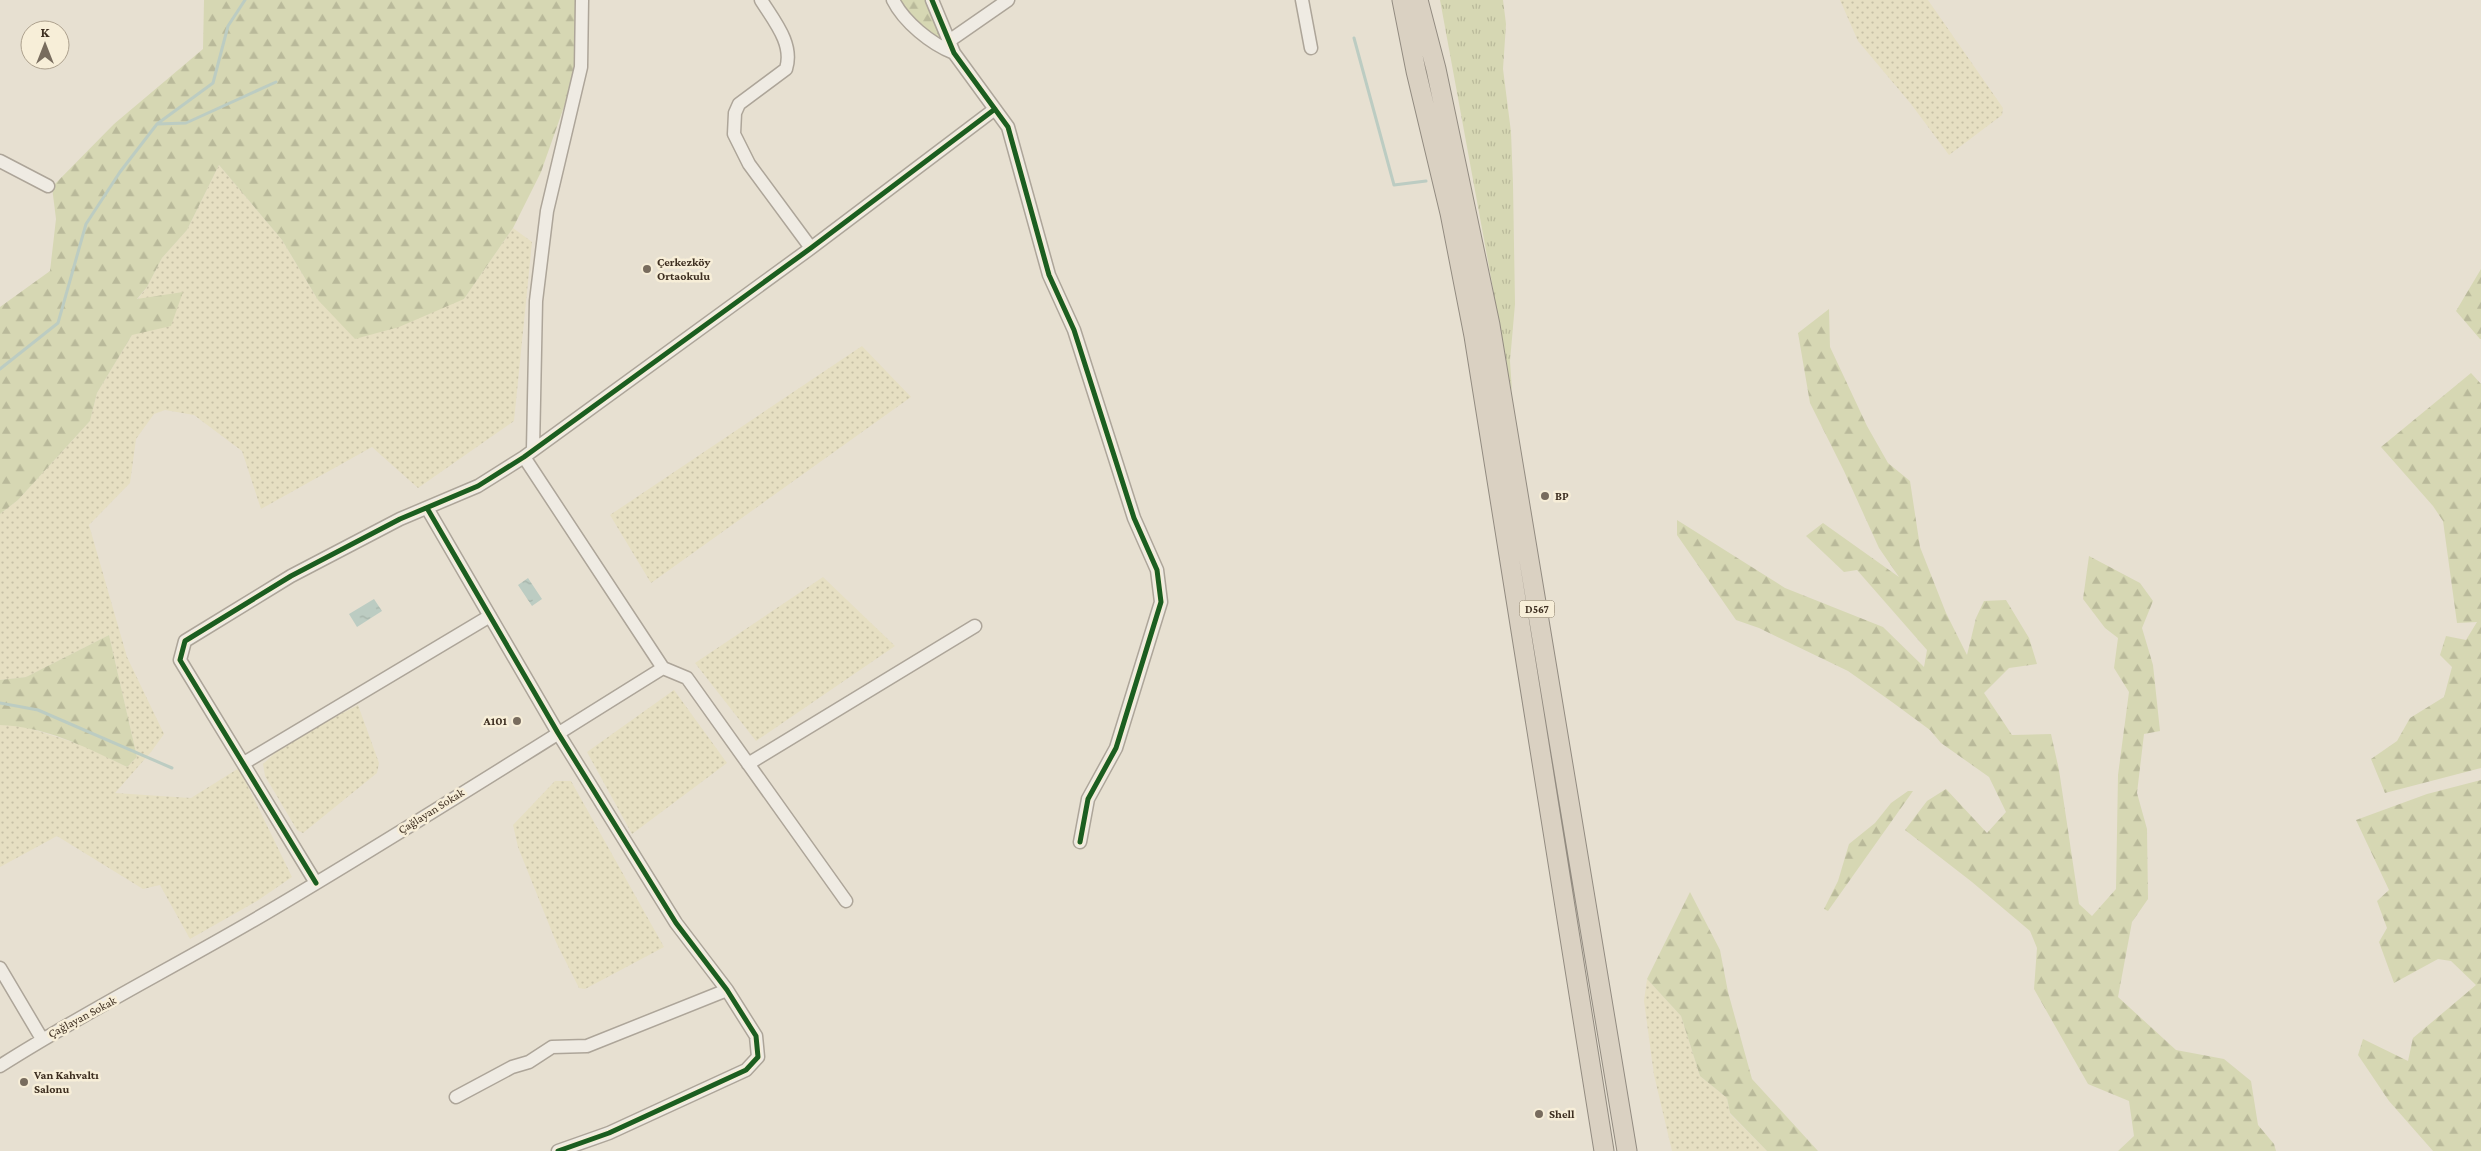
<svg xmlns="http://www.w3.org/2000/svg" width="2481" height="1151" viewBox="0 0 2481 1151" font-family="'Crimson Pro',serif">
	<style>
		.farmland { fill: url(#farmland-dots) }
		.grass { fill: url(#grass-tufts) }
		.forest { fill: url(#forest-firs) }
		.water { fill: url(#water-ripples) }
		.lines { fill: none; stroke-linecap: round; stroke-linejoin: round }
		.stream { stroke: #bcccc2; stroke-width: 3 }
		.minor-casing { stroke: #ada599; stroke-width: 15 }
		.highway-casing { stroke: #928b80; stroke-width: 21 }
		.minor { stroke: #efebe3; stroke-width: 12 }
		.highway { stroke: #dad1c2; stroke-width: 19 }
		.cycleway-casing { stroke: #f7eed8; stroke-width: 8 }
		.cycleway { stroke: #1b5e20; stroke-width: 5 }
		.poi-dot { fill: #786c5e; stroke: #f7eed8; stroke-width: 2 }
		.labels { text-anchor: middle; dominant-baseline: central; stroke-width: 5; stroke-linejoin: round; paint-order: stroke }
		.shield { fill: #f7eed8; stroke: #756857; stroke-width: 1 }
		.shield-label { font-size: 11px; font-weight: bold; fill: #3d2e20 }
		.poi-label { font-size: 12px; font-weight: bold; fill: #3d2e20; stroke: #f7eed8; text-anchor: start }
		.street-label { font-size: 12px; fill: #3d2e20; stroke: #f7eed8 }
	</style>
	<defs>
		<pattern id="farmland-dots" width="8" height="8" patternUnits="userSpaceOnUse" patternTransform="scale(1.25)"><rect width="8" height="8" fill="#e6dfc2"/><path d="M2 2h.1M6 6h.1" fill="none" stroke="#c6c0a6" stroke-width="1.8" stroke-linecap="round"/></pattern>
		<pattern id="grass-tufts" width="24" height="20" patternUnits="userSpaceOnUse" patternTransform="scale(1.25)"><rect width="24" height="20" fill="#d6d7b3"/><path d="M3 7l-1-3M5 7V3M7 7l1-3M15 17l-1-3M17 17v-4M19 17l1-3" fill="none" stroke="#b9b99a"/></pattern>
		<pattern id="forest-firs" width="22" height="20" patternUnits="userSpaceOnUse" patternTransform="scale(1.25)"><rect width="22" height="20" fill="#d6d7b3"/><path d="M5 1l3.5 6h-7zM16 11l3.5 6h-7z" fill="#b9b99a"/></pattern>
		<pattern id="water-ripples" width="26" height="14" patternUnits="userSpaceOnUse" patternTransform="scale(1.25)"><rect width="26" height="14" fill="#bcccc2"/><path d="M2 4q2-2 4 0t4 0M15 11q2-2 4 0t4 0" fill="none" stroke="#a2b0a6"/></pattern>
	</defs>
	<rect width="100%" height="100%" fill="#e7e0d1"/>
	<path class="farmland" d="M 1840,0 L 1928,0 L 2003,108 L 2002,115 L 1949,155 L 1911,104 L 1858,41 Z
		M 219,165 L 282,240 L 318,300 L 464,299 L 513,228 L 532,242 L 514,421 L 418,488 L 372,447 L 261,509 L 242,451 L 194,415 L 165,410 L 154,414 L 136,439 L 130,483 L 89,525 L 127,657 L 164,734 L 151,752 L 115,793 L 191,798 L 239,768 L 292,877 L 257,901 L 190,939 L 160,885 L 143,889 L 57,836 L 0,867 L 0,725 L 19,725 L 85,746 L 127,767 L 137,757 L 109,635 L 26,677 L 0,680 L 0,514 L 18,500 L 90,421 L 97,393 L 132,335 L 137,300 L 147,287 L 162,258 L 187,230 Z
		M 862,346 L 911,397 L 651,583 L 610,515 Z
		M 823,577 L 895,646 L 756,741 L 695,663 Z
		M 674,690 L 727,763 L 632,834 L 587,752 Z
		M 358,705 L 379,763 L 377,773 L 303,833 L 297,830 L 265,776 L 263,764 L 288,741 Z
		M 555,781 L 571,781 L 664,947 L 585,989 L 579,988 L 556,942 L 518,847 L 513,825 Z
		M 1647,979 L 1681,1016 L 1700,1076 L 1727,1098 L 1730,1114 L 1767,1151 L 1672,1151 L 1654,1075 L 1644,1001 Z"/>
	<path class="grass" d="M 1440,0 L 1503,0 L 1506,24 L 1503,69 L 1511,132 L 1513,184 L 1515,304 L 1510,361 L 1512,391 L 1504,360 L 1492,283 Z"/>
	<path class="forest" d="M 204,0 L 577,0 L 578,67 L 541,172 L 513,228 L 464,299 L 399,327 L 355,339 L 318,300 L 282,240 L 219,165 L 187,230 L 162,258 L 147,287 L 137,299 L 183,292 L 171,326 L 132,335 L 97,393 L 90,421 L 18,500 L 0,514 L 0,307 L 50,271 L 56,219 L 52,187 L 114,124 L 203,49 Z
		M 896,0 L 928,0 L 947,48 L 899,4 Z
		M 2481,269 L 2481,339 L 2480,339 L 2456,311 Z
		M 1829,309 L 1830,347 L 1867,426 L 1888,463 L 1910,481 L 1920,547 L 1946,613 L 1967,655 L 1976,618 L 1984,601 L 2006,600 L 2029,638 L 2037,664 L 2009,668 L 1984,693 L 2012,735 L 2051,734 L 2059,770 L 2079,904 L 2092,916 L 2116,889 L 2118,775 L 2129,692 L 2114,668 L 2118,638 L 2105,628 L 2083,599 L 2089,556 L 2140,583 L 2153,601 L 2142,628 L 2153,665 L 2160,731 L 2144,734 L 2137,793 L 2147,829 L 2148,899 L 2132,922 L 2118,997 L 2176,1050 L 2224,1059 L 2251,1081 L 2258,1125 L 2274,1144 L 2276,1151 L 2118,1151 L 2134,1136 L 2129,1101 L 2088,1084 L 2034,989 L 2037,948 L 2030,931 L 1972,882 L 1905,830 L 1927,801 L 1946,789 L 1987,833 L 2006,812 L 1989,777 L 1941,743 L 1930,730 L 1892,702 L 1848,671 L 1759,628 L 1736,620 L 1677,535 L 1677,520 L 1785,588 L 1883,627 L 1924,667 L 1927,650 L 1857,570 L 1844,572 L 1806,536 L 1823,523 L 1899,577 L 1879,548 L 1844,471 L 1810,403 L 1798,333 Z
		M 2471,373 L 2481,384 L 2481,768 L 2385,793 L 2371,759 L 2397,741 L 2410,718 L 2444,697 L 2452,667 L 2440,655 L 2446,636 L 2466,640 L 2477,622 L 2457,623 L 2443,521 L 2433,506 L 2381,447 Z
		M 109,635 L 137,757 L 127,767 C 88,748 44,726 0,725 L 0,680 L 26,677 Z
		M 2481,780 L 2481,1151 L 2433,1151 L 2389,1101 L 2358,1055 L 2363,1039 L 2408,1061 L 2413,1038 L 2476,985 L 2451,961 L 2438,959 L 2394,983 L 2379,942 L 2387,928 L 2377,901 L 2389,890 L 2356,820 L 2427,794 Z
		M 1908,791 L 1913,791 L 1828,911 L 1824,909 L 1838,881 L 1849,844 L 1875,823 L 1891,803 Z
		M 1690,892 L 1720,950 L 1728,992 L 1752,1079 L 1818,1151 L 1767,1151 L 1730,1113 L 1727,1098 L 1700,1076 L 1681,1016 L 1647,979 Z"/>
	<path class="water" d="M 528,578 L 542,599 L 532,606 L 518,585 Z
		M 374,599 L 382,611 L 357,627 L 349,614 Z"/>
	<g class="lines">
		<path class="stream" d="M 1354,38 L 1394,185 L 1426,181
			M 158,124 L 186,123 L 276,82
			M 0,369 L 58,323 L 86,224 L 120,172 L 157,124 L 213,83 L 228,26 L 245,0
			M 0,703 L 38,710 L 172,768"/>
		<defs>
			<path id="minor" d="M 761,0 C 774,21 794,44 786,69 L 739,104 L 735,113 L 734,134 L 749,164 L 811,248
				M 893,0 C 904,22 931,44 954,53
				M 932,0 L 954,53 L 1008,127 L 1049,275 L 1074,330 L 1134,518 L 1157,570 L 1161,602 L 1116,748 L 1088,799 L 1080,842
				M 1302,0 L 1311,48
				M 949,41 L 1008,0
				M 0,161 L 48,186
				M 533,449 L 536,301 L 547,211 L 581,67 L 582,0
				M 427,508 L 558,733 L 676,923 L 727,990 L 756,1036 L 758,1057 L 746,1070 L 609,1133 L 558,1151
				M 663,668 L 687,678 L 846,901
				M 244,763 L 490,616
				M 748,764 L 975,626
				M 316,883 L 180,660 L 185,641 L 291,576 L 400,519 L 478,486 L 524,457 L 811,248 L 995,109
				M 0,968 L 42,1039
				M 0,1066 C 86,1011 178,965 266,913 C 400,834 531,750 663,668 L 524,457
				M 456,1097 L 512,1067 L 529,1062 L 552,1047 L 587,1046 L 727,990"/>
			<path id="highway" d="M 1402,0 L 1416,71 L 1450,213 L 1474,336 L 1604,1151
				M 1418,0 L 1436,69 L 1490,325 L 1627,1151"/>
		</defs>
		<use href="#minor" class="minor-casing"/>
		<use href="#highway" class="highway-casing"/>
		<use href="#minor" class="minor"/>
		<use href="#highway" class="highway"/>
		<defs>
			<path id="cycleway" d="M 932,0 L 954,53 L 1008,127 L 1049,275 L 1074,330 L 1134,518 L 1157,570 L 1161,602 L 1116,748 L 1088,799 L 1080,842
				M 427,508 L 558,733 L 676,923 L 727,990 L 756,1036 L 758,1057 L 746,1070 L 609,1133 L 558,1151
				M 316,883 L 180,660 L 185,641 L 291,576 L 400,519 L 478,486 L 524,457 L 811,248 L 995,109"/>
		</defs>
		<use href="#cycleway" class="cycleway-casing"/>
		<use href="#cycleway" class="cycleway"/>
	</g>
	<g class="poi-dot">
		<circle cx="647" cy="269" r="5"/>
		<circle cx="1545" cy="496" r="5"/>
		<circle cx="517" cy="721" r="5"/>
		<circle cx="24" cy="1082" r="5"/>
		<circle cx="1539" cy="1114" r="5"/>
	</g>
	<g class="labels">
		<rect class="shield" x="1519.5" y="600.5" width="35" height="17" rx="4"/>
		<g class="shield-label">
			<text x="1537" y="609">D567</text>
		</g>
		<g class="poi-label">
			<text x="657" y="262">Çerkezköy<tspan x="657" dy="14">Ortaokulu</tspan></text>
			<text x="1555" y="496">BP</text>
			<text x="507" y="721" text-anchor="end">A101</text>
			<text x="34" y="1075">Van Kahvaltı<tspan x="34" dy="14">Salonu</tspan></text>
			<text x="1549" y="1114">Shell</text>
		</g>
		<g class="street-label">
			<text transform="translate(431 811) rotate(-32)">Çağlayan Sokak</text>
			<text transform="translate(82 1017) rotate(-28)">Çağlayan Sokak</text>
		</g>
	</g>
	<g transform="translate(45 45)"><circle r="24" fill="#f7eed8" stroke="#ada18e"/>
	<path d="M0-4L9 19L0 12L-9 19Z" fill="#786c5e"/>
	<text y="-8" font-size="14" font-weight="bold" text-anchor="middle" fill="#3d2e20">K</text>
	</g>
</svg>
